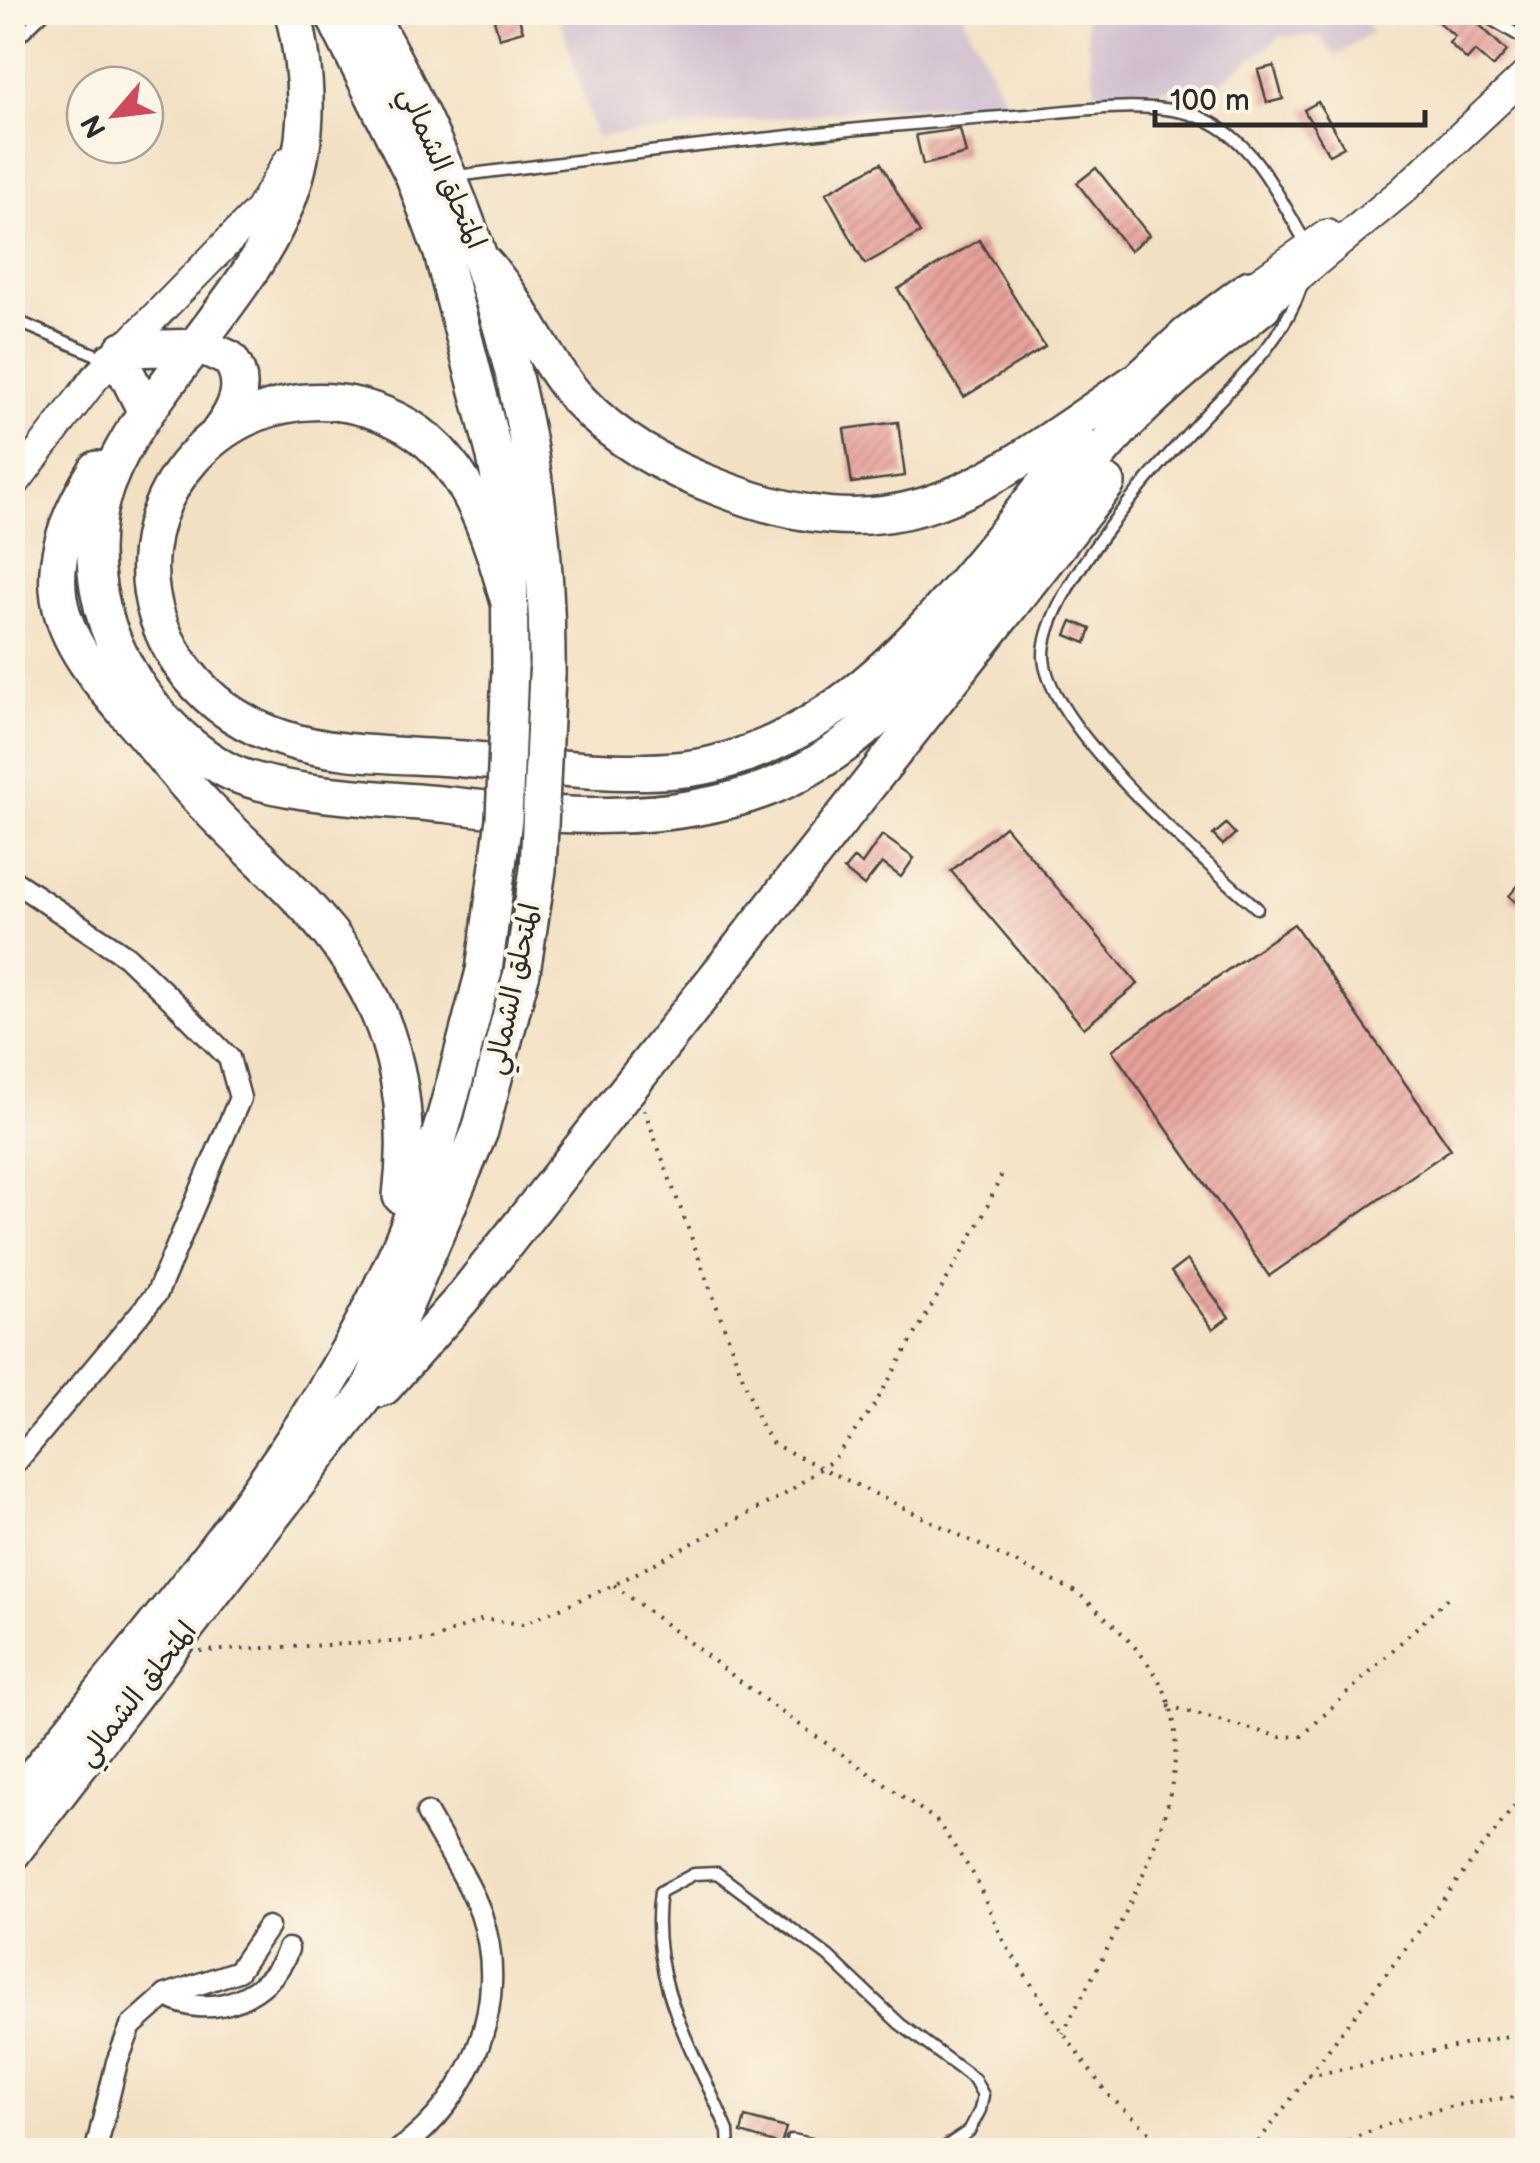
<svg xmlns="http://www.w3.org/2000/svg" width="1540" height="2163" viewBox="0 0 1540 2163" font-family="'Balsamiq Sans','Playpen Sans Arabic',sans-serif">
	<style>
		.industrial { fill: #cfbdcf }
		.building { fill: url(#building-hatch) }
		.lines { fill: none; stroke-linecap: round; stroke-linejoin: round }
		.lane-casing { stroke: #494642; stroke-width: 15 }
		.street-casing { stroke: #494642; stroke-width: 25 }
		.secondary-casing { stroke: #494642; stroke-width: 32 }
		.highway-casing { stroke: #494642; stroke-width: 40 }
		.path { stroke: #494642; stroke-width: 4; stroke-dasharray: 2.5 8; stroke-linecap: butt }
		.lane { stroke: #fff; stroke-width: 10 }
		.street { stroke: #fff; stroke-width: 20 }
		.secondary { stroke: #fff; stroke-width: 28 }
		.highway { stroke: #fff; stroke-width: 35 }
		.highway-bridge-casing { stroke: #494642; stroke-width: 40; stroke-linecap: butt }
		.highway-bridge { stroke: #fff; stroke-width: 35 }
		.labels { text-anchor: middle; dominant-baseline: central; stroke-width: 8; stroke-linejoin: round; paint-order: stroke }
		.street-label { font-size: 28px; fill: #2b2b2b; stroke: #fcf5e5 }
	</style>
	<defs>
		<pattern id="building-hatch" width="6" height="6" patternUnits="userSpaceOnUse" patternTransform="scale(2.5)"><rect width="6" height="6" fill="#e7a29b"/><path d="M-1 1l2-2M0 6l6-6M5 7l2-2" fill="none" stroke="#bb847f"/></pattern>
	</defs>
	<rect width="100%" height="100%" fill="#fcf5e5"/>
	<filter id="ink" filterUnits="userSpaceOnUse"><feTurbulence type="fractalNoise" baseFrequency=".01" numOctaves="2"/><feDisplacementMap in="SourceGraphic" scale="20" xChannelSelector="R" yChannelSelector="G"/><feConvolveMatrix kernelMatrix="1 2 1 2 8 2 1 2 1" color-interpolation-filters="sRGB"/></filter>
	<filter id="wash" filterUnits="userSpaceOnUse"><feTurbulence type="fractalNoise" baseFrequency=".0048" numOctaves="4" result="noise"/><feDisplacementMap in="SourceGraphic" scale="40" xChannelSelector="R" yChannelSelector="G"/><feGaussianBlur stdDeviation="2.25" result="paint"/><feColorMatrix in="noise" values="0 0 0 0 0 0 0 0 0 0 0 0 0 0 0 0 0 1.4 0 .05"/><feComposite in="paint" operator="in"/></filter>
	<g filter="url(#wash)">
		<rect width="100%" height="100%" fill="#f2e0c2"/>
		<path class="industrial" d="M 558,13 L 962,13 L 1006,102 L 869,109 L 596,137 Z
			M 1084,13 L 1360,13 L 1371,32 L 1336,57 L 1320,37 L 1281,36 L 1217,85 L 1096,96 Z"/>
		<g id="blocks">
			<path class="building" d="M 492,12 L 517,12 L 523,31 L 499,38 Z
				M 1426,12 L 1466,12 L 1507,51 L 1493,67 L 1475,51 L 1467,60 L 1449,43 L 1455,36 Z
				M 1274,66 L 1283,99 L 1267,103 L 1258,70 Z
				M 1318,102 L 1344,147 L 1329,155 L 1304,110 Z
				M 960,129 L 966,154 L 923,165 L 916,135 Z
				M 881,163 L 920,233 L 865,264 L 826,193 Z
				M 1096,168 L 1149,235 L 1130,251 L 1077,183 Z
				M 979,240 L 1045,347 L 964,397 L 898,289 Z
				M 898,422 L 905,476 L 852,483 L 844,429 Z
				M 1072,621 L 1091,629 L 1086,643 L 1066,635 Z
				M 1226,824 L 1235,834 L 1223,845 L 1213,835 Z
				M 1005,826 L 1138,984 L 1084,1028 L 951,871 Z
				M 882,835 L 914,858 L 901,877 L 882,863 L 864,886 L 844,870 L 854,858 L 862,864 Z
				M 1528,874 L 1528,912 L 1509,896 Z
				M 1294,924 L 1451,1149 L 1269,1276 L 1112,1050 Z
				M 1187,1260 L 1229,1317 L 1213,1329 L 1171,1272 Z
				M 745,2117 L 786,2128 L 781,2145 L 741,2133 Z"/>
		</g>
	</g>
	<g filter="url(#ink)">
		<use href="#blocks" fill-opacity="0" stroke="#494642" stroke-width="2.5"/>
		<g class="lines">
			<defs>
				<path id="lane" d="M 1479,12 L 1528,41
					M 12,44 L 45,12
					M 457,176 C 643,152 828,129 1015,116 C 1068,112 1155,97 1204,119 C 1256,142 1279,198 1307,245
					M 12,319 L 106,359
					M 1257,908 C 1205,862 1045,724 1044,656 C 1043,595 1151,474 1192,429 C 1233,384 1282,345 1302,285
					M 792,2140 L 841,2150
					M 729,2150 L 728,2131 C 695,2052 647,1981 660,1892 L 694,1874 L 717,1873 L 828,1956 L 900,2024 L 974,2079 L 983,2095 L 980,2110 L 969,2131 L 941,2150"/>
				<path id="street" d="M 12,880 L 126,956 L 173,1001 L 229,1058 L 240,1098 L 157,1293 L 12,1467
					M 166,1995 C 208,2023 273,1996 288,1949
					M 96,2150 L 117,2062 L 131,2026 L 166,1995 L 238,1971 L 268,1927
					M 399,2150 C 472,2098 511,2002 481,1914 C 468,1879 445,1846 427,1813"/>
				<path id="secondary" d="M 1250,288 L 1327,234
					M 1263,306 L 1402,191 L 1528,73
					M 12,487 L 95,378 L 259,210 L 288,161"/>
				<path id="highway" d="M 293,12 C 336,191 258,260 160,393 C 134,428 106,471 98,515 C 81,614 138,718 221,767 C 271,797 389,798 450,805 C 551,817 668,826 765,789 C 915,732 1009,553 1112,439 C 1157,389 1211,348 1263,306
					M 332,12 L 414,177 L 442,253 L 495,456 L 509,534 L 510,667
					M 368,12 C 485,220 550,436 547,675
					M 484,263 C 522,304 541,358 579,400 C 616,440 669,469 720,488 C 907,561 986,482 1135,382
					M 123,349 L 204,347 L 230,359 C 248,384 236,410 219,432
					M 111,361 L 126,372 L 146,412
					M 1125,393 L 1187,335 L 1250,288
					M 97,469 C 73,506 52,553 59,598 C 66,645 103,686 133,721 C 157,749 181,780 207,807 C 264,866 328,916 367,989 C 401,1052 410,1126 401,1196
					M 510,606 C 490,535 467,454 396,420 C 240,345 83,515 179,662 C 204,699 240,724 282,738 C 339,757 403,754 463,759 C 535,765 644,781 714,764 C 753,754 792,736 825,714 C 921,652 1005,530 1079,442
					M 368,1392 L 384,1387 L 461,1300 L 1107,483
					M 12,1804 C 150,1627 306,1461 397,1253 C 436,1164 459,1065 484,971
					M 12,1853 L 368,1392 L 480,1131 L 522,972"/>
			</defs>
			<use href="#lane" class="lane-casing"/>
			<use href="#street" class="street-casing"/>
			<use href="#secondary" class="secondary-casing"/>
			<use href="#highway" class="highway-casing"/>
			<path class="path" d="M 644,1109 L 760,1424 L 773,1444 L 1078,1593 C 1110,1621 1145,1651 1164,1690 C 1210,1786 1106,1946 1063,2033
				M 614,1585 L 770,1704 L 936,1820 L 974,1875 L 1004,1942 L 1063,2033 L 1108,2095 L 1170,2150
				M 200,1651 L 432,1640 L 483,1619 L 523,1624 L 614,1585 L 785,1494 L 833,1460 L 874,1406 L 981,1220 L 1002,1174
				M 1168,1706 L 1280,1737 L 1302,1736 L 1451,1595
				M 1308,2076 L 1528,2032
				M 1252,2150 L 1528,1788
				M 1330,2150 C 1391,2117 1458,2101 1528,2096"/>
			<use href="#lane" class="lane"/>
			<use href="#street" class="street"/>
			<use href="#secondary" class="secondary"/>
			<use href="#highway" class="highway"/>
			<defs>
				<path id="highway-bridge" d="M 484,971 L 504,819 L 510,667
					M 522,972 L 538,870 L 547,675"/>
			</defs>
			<use href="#highway-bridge" class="highway-bridge-casing"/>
			<use href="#highway-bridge" class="highway-bridge"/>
		</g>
	</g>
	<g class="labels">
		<g class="street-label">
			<text transform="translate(442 168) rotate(66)">المتحلق الشمالي</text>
			<text transform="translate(513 989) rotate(-78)">المتحلق الشمالي</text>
			<text transform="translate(137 1694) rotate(-52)">المتحلق الشمالي</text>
		</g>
	</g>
	<rect width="1540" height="2163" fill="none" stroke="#fcf5e5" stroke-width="50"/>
	<g transform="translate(115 115) rotate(242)"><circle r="48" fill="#fcf5e5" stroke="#a8a49b" stroke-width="2.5"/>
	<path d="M0-8L18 38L0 25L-18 38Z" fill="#d1495b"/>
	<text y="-15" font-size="28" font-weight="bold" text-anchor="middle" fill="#2b2b2b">N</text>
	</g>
	<path d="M1155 110v15h270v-15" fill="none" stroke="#2b2b2b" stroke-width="5"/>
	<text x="1170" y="110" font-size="30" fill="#2b2b2b" stroke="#fcf5e5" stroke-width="8" paint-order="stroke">100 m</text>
</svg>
